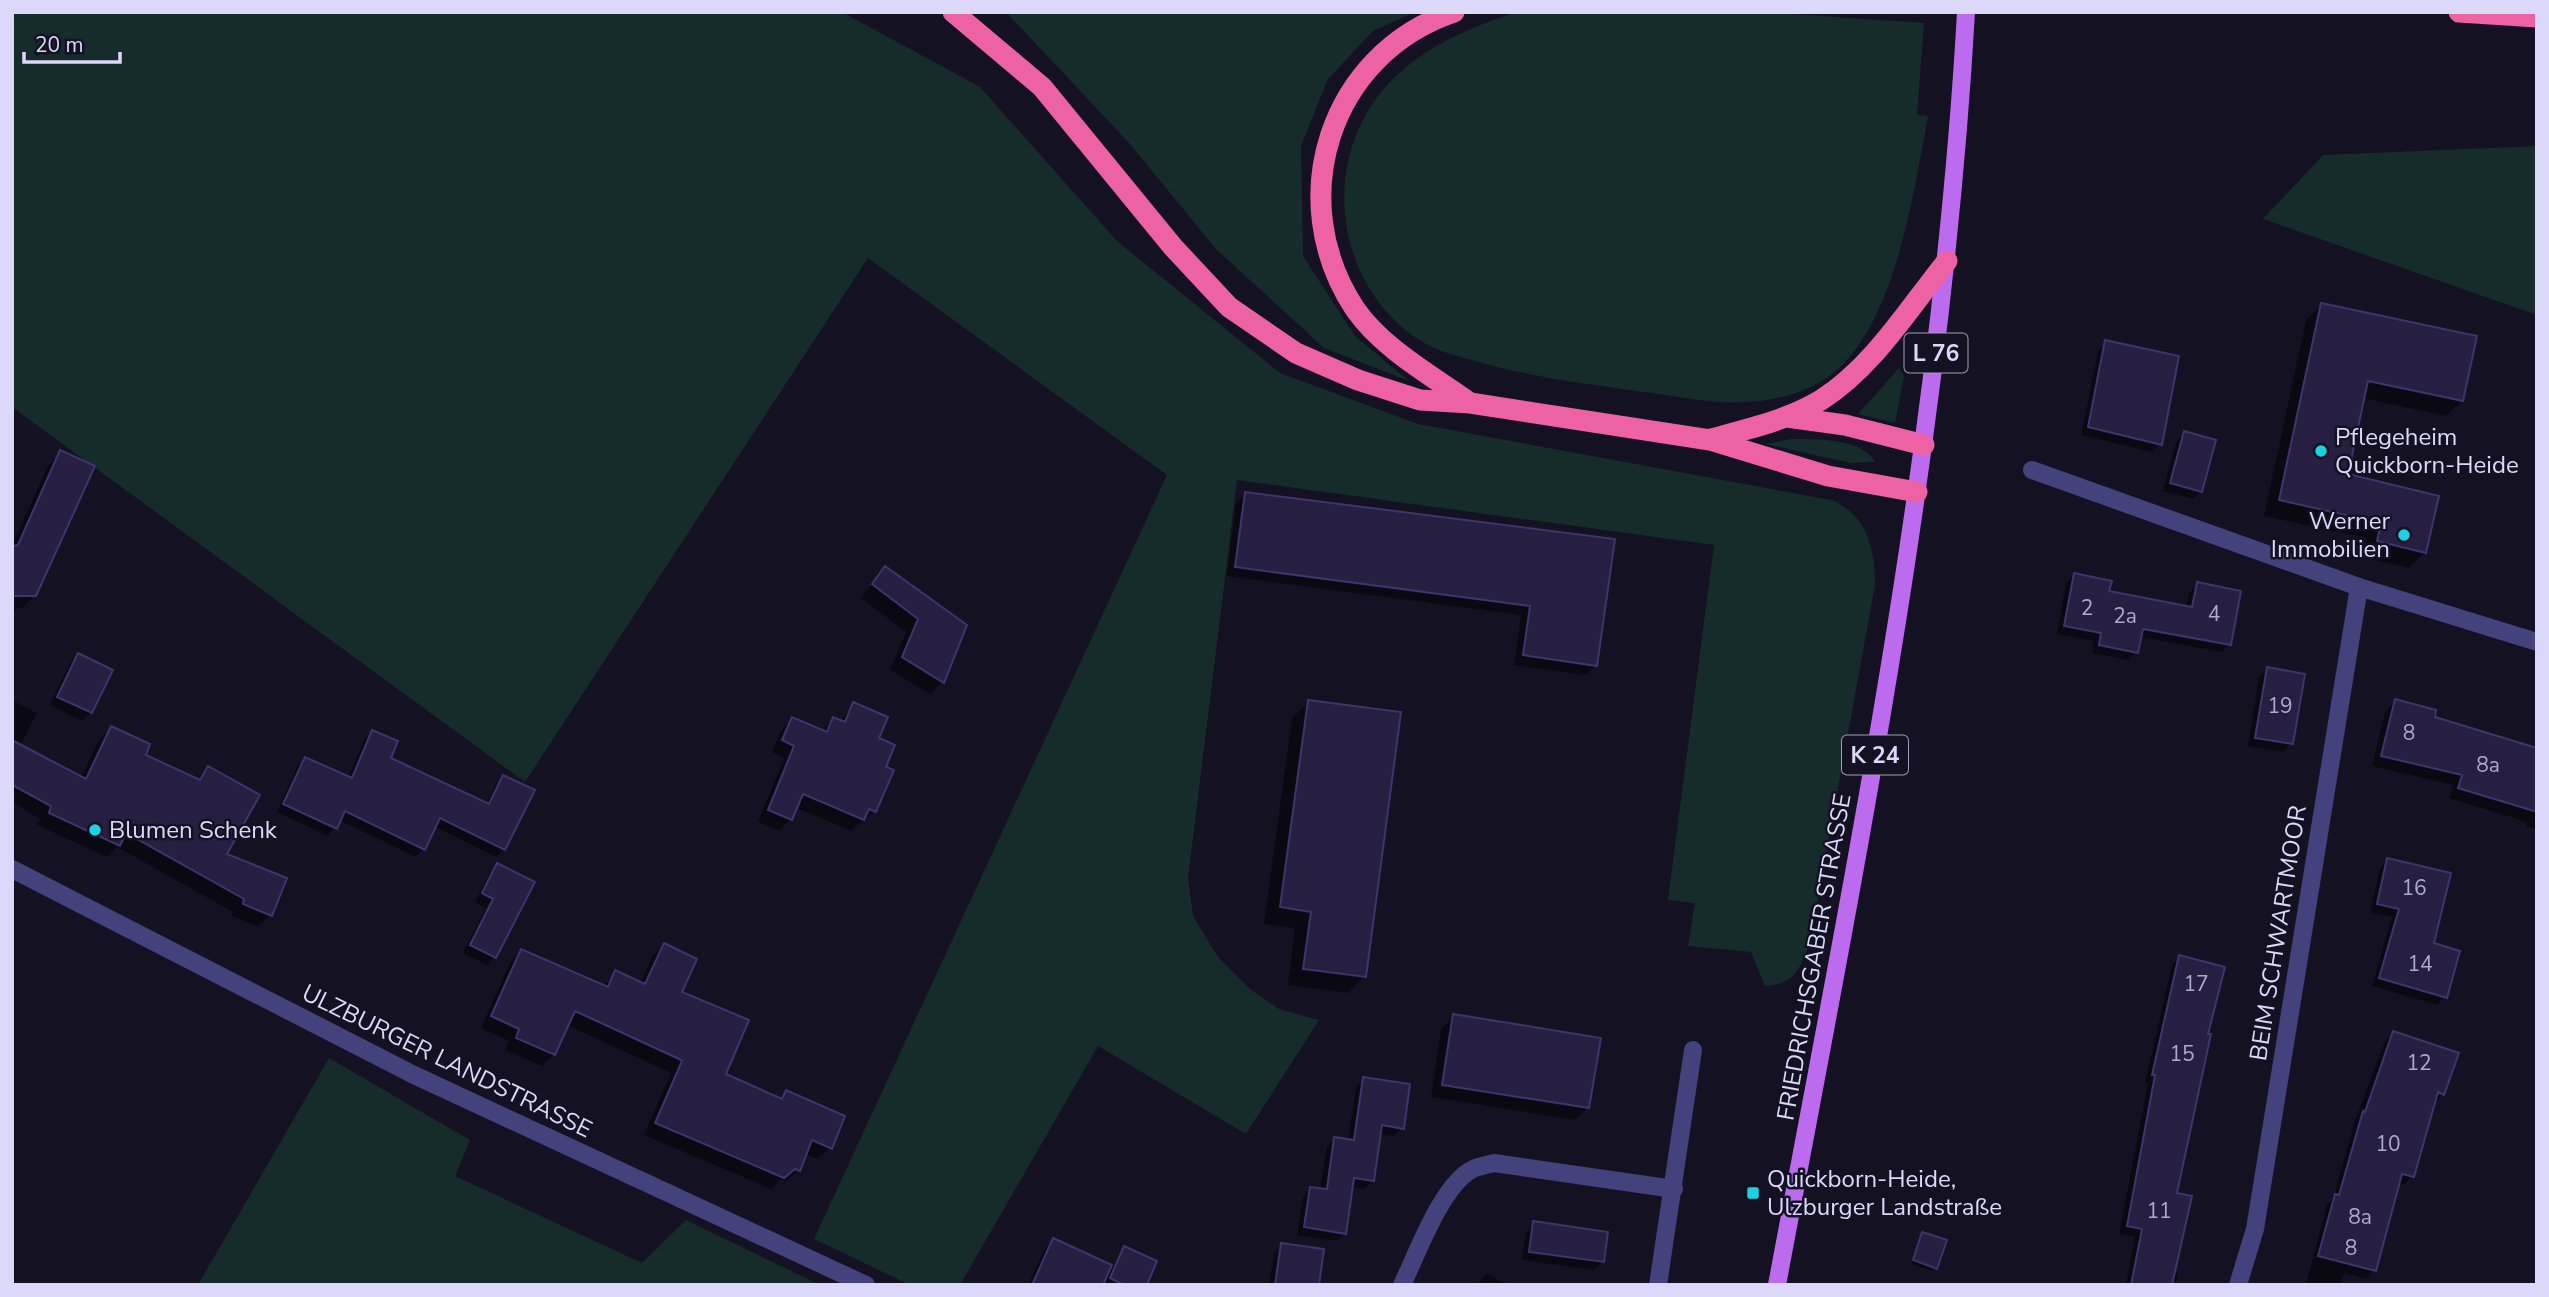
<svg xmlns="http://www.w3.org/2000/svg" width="2549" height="1297" viewBox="0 0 2549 1297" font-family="'Nunito Sans',sans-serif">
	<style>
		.green { fill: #152c2b }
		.shadow { fill: #0007 }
		.building { fill: #261f42; stroke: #3f346b; stroke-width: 2 }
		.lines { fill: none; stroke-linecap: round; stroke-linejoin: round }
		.street { stroke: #43427d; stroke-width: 18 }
		.primary { stroke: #bc6bee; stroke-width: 18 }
		.highway { stroke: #ed61a5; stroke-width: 21 }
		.poi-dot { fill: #1bd1e4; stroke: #141123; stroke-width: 2.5 }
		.labels { text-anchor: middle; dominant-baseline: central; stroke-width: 5; stroke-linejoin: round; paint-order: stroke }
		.number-label { font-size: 21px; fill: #aeaacc }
		.shield { fill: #141123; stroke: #9f9cba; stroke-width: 2 }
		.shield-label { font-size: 23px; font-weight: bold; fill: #dbd8fa }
		.poi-label { font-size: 24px; fill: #dbd8fa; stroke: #141123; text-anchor: start }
		.street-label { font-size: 24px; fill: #dbd8fa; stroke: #141123 }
	</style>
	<rect width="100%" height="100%" fill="#141123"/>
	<path class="green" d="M 12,12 L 842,12 L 980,87 L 1117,241 L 1280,373 L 1418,424 L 1831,500 C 1867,514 1875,549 1875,585 L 1811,937 C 1803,964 1796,985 1765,986 L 1751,952 L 1688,946 L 1695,903 L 1668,900 L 1714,545 L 1237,480 L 1188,878 L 1193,916 L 1218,957 L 1250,989 L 1279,1009 L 1319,1020 L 1246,1134 L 1098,1046 L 960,1285 L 910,1285 L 814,1239 L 1167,475 L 868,258 L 525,782 L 12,407 Z
		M 1006,12 L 1415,12 L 1373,31 L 1328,79 L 1301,146 L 1303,256 L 1355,336 L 1409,381 L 1324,348 L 1216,249 L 1129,143 Z
		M 1517,12 L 1765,12 L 1924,23 L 1917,115 L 1928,116 C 1914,191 1897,314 1839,368 C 1813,392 1777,401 1743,402 C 1710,404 1677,396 1645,392 C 1587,384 1531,377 1475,361 C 1457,356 1437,351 1421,341 C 1332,285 1318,154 1392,80 C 1427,45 1471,27 1517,12 Z
		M 2537,146 L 2537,315 L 2263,219 L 2323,155 Z
		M 1899,368 L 1904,376 L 1895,423 L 1858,414 Z
		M 1792,439 C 1815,439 1863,438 1875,462 L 1851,463 L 1765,444 Z
		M 329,1058 L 470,1140 L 455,1176 L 642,1263 L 686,1220 L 820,1285 L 198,1285 Z"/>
	<path class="shadow" d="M 2322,305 L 2462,401 L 2446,416 L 2362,398 L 2346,475 L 2425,552 L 2409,568 L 2363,557 L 2367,538 L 2264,516 L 2306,320 Z
		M 2106,342 L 2160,444 L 2152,452 L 2081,435 L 2098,351 Z
		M 2185,433 L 2201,491 L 2193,499 L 2163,491 L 2176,442 Z
		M 61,452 L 35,595 L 22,608 L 17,608 L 12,615 L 12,545 L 49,464 Z
		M 1246,493 L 1613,540 L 1595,666 L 1586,675 L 1514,665 L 1521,615 L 1227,576 L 1236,503 Z
		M 886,568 L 965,626 L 942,682 L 930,694 L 890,670 L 906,632 L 861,598 Z
		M 2074,575 L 2107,593 L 2186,608 L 2189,593 L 2197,584 L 2230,644 L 2222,652 L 2139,637 L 2136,652 L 2128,660 L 2092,653 L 2094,641 L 2057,634 L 2066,583 Z
		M 78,655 L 111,671 L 91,712 L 82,721 L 50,705 L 70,663 Z
		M 2267,669 L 2291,743 L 2283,752 L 2248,746 L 2259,677 Z
		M 12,700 L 37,713 L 20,746 L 81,778 L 99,740 L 111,728 L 143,756 L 196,781 L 208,769 L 224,855 L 270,915 L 258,927 L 232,916 L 233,912 L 117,847 L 107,857 L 37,825 L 40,819 L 12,802 Z
		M 2395,701 L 2433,718 L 2537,749 L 2537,829 L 2526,826 L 2527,822 L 2449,798 L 2453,785 L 2372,766 L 2385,712 Z
		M 1309,702 L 1364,977 L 1348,993 L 1288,985 L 1295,928 L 1264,924 L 1292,718 Z
		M 854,704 L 883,768 L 874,811 L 851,831 L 795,807 L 791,819 L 779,831 L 758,822 L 784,758 L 772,752 L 781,731 L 793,719 L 821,732 L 834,719 L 840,722 Z
		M 372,732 L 389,758 L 486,805 L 496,785 L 504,777 L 504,849 L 496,857 L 434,826 L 423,849 L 416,857 L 339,820 L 328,836 L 277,812 L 297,767 L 305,759 L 348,779 L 364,740 Z
		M 2388,860 L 2432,944 L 2445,997 L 2437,1005 L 2372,986 L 2392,917 L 2370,912 L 2380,868 Z
		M 498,865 L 495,957 L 487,965 L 463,953 L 486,908 L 475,902 L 490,873 Z
		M 664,945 L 680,993 L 723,1075 L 779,1100 L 787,1092 L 830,1148 L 818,1159 L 805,1154 L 798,1170 L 786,1182 L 781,1179 L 771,1189 L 644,1135 L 671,1073 L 567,1025 L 554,1054 L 542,1066 L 505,1050 L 509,1041 L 481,1028 L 510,963 L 521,951 L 603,987 L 616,972 L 640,984 L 652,957 Z
		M 2180,957 L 2206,1035 L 2175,1194 L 2174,1271 L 2178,1272 L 2176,1285 L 2126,1285 L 2135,1237 L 2119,1234 L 2148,1083 L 2145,1083 L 2172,965 Z
		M 1454,1016 L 1588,1107 L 1575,1120 L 1431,1097 L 1441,1029 Z
		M 2393,1033 L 2443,1094 L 2435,1102 L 2412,1176 L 2404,1185 L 2398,1183 L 2374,1270 L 2366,1279 L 2344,1273 L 2340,1285 L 2306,1285 L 2327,1204 L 2333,1199 L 2355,1121 L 2385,1041 Z
		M 1364,1079 L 1402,1128 L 1394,1136 L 1379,1134 L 1372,1181 L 1364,1189 L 1351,1187 L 1345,1233 L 1337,1241 L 1297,1235 L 1303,1197 L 1311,1189 L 1320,1190 L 1327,1147 L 1335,1138 L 1348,1140 L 1356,1087 Z
		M 1534,1223 L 1602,1262 L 1594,1270 L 1522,1260 L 1526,1232 Z
		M 1922,1234 L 1936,1268 L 1932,1271 L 1911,1264 Z
		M 1053,1240 L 1112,1267 L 1125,1248 L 1145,1285 L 1028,1285 L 1045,1248 Z
		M 1282,1245 L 1316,1285 L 1269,1285 L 1274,1253 Z
		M 1486,1274 L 1511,1285 L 1477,1285 Z"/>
	<path class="building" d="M 2321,303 L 2477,336 L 2463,401 L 2368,381 L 2348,474 L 2439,496 L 2426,553 L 2377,541 L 2381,523 L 2279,500 Z
		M 2105,340 L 2179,356 L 2162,445 L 2088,427 Z
		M 2184,431 L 2216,440 L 2202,492 L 2170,483 Z
		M 60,450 L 95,466 L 36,596 L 12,596 L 12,546 L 18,545 Z
		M 1245,492 L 1615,539 L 1597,666 L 1523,655 L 1530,606 L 1235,567 Z
		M 885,566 L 967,625 L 944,683 L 902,657 L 918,619 L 872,584 Z
		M 2074,573 L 2112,581 L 2109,591 L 2192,607 L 2197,582 L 2241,591 L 2231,645 L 2143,629 L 2138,653 L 2099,645 L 2101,633 L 2064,626 Z
		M 78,653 L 113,670 L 92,713 L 57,697 Z
		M 2267,667 L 2305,674 L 2293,744 L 2255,738 Z
		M 2395,699 L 2436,710 L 2435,717 L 2537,748 L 2537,812 L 2458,788 L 2462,775 L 2381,756 Z
		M 1308,700 L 1401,712 L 1366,977 L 1303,969 L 1311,912 L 1280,907 Z
		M 853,702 L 888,717 L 879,738 L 895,745 L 886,767 L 894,770 L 876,812 L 869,809 L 864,820 L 803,794 L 792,820 L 768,810 L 794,746 L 782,740 L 792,717 L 827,732 L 833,717 L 845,722 Z
		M 111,726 L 150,744 L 146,755 L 200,780 L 208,766 L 260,795 L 227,854 L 287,878 L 272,916 L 243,904 L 244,899 L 126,833 L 120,846 L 49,813 L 51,806 L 12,785 L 12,740 L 86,779 Z
		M 372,730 L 398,741 L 391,758 L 489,804 L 503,775 L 535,790 L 505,850 L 440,818 L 425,850 L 345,811 L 337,829 L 283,804 L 305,757 L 352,778 Z
		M 2387,858 L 2451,873 L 2434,943 L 2460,951 L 2447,998 L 2379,978 L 2399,909 L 2377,904 Z
		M 497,863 L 535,882 L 496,958 L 470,945 L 493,899 L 482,893 Z
		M 664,943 L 697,959 L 682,992 L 749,1020 L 726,1074 L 782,1099 L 786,1090 L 845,1116 L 832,1149 L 812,1140 L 800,1171 L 795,1169 L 784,1178 L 655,1123 L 682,1061 L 679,1059 L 575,1011 L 555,1055 L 516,1038 L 519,1029 L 491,1016 L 521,949 L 608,987 L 615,970 L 645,984 Z
		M 2179,955 L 2225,967 L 2208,1034 L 2211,1034 L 2177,1193 L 2192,1196 L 2172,1285 L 2131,1285 L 2142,1229 L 2127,1226 L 2155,1075 L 2152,1075 Z
		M 1453,1014 L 1601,1038 L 1589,1108 L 1442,1085 Z
		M 2393,1031 L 2459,1053 L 2444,1095 L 2438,1092 L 2414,1177 L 2402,1174 L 2376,1271 L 2318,1256 L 2335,1194 L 2339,1195 L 2363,1111 L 2365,1112 Z
		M 1363,1077 L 1410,1084 L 1404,1129 L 1382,1125 L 1374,1181 L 1354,1178 L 1346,1234 L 1304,1227 L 1310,1187 L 1327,1189 L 1334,1137 L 1354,1140 Z
		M 1533,1221 L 1608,1232 L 1604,1262 L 1529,1252 Z
		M 1922,1232 L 1947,1240 L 1937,1269 L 1913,1260 Z
		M 1053,1238 L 1112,1265 L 1103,1285 L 1032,1285 Z
		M 1281,1243 L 1324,1249 L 1319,1285 L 1275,1285 Z
		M 1124,1246 L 1157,1261 L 1147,1285 L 1124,1285 L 1110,1278 Z"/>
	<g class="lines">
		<path class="street" d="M 2032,470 L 2359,587 L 2537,642
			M 12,869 L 414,1075 L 866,1285
			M 1402,1285 C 1417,1254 1442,1184 1473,1169 C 1479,1166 1488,1165 1494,1163 L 1674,1189
			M 1658,1285 L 1693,1050
			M 2238,1285 L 2255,1229 L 2359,587"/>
		<path class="primary" d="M 1777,1285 C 1856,863 1942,442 1966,12"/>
		<path class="highway" d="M 953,12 L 1042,87 L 1173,247 L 1229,307 L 1296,353 L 1358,380 L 1420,400 L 1470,403 L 1710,440 L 1828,476 L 1917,492
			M 1454,12 C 1329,54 1283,200 1355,309 C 1383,349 1431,375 1470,403
			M 2459,12 L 2537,17
			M 1787,417 L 1845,425 L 1924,445
			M 1711,439 C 1748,429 1788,420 1821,400 C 1873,367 1909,308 1947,261"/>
	</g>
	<g class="poi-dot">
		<circle cx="2321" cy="451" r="7"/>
		<circle cx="2404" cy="535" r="7"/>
		<circle cx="95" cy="830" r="7"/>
		<rect x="1746" y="1186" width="14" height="14" rx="3.5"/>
	</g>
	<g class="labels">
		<g class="number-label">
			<text x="2087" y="608">2</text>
			<text x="2214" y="614">4</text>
			<text x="2125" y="616">2a</text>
			<text x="2280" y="706">19</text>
			<text x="2409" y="733">8</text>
			<text x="2488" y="765">8a</text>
			<text x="2414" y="888">16</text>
			<text x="2420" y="964">14</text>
			<text x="2196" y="984">17</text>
			<text x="2182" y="1054">15</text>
			<text x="2419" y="1063">12</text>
			<text x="2388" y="1144">10</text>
			<text x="2159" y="1211">11</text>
			<text x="2360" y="1217">8a</text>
			<text x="2351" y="1248">8</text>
		</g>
		<g class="shield">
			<rect x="1904.5" y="333.5" width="63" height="39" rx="5"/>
			<rect x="1842" y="735.5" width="66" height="39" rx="5"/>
		</g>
		<g class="shield-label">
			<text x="1936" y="353">L 76</text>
			<text x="1875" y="755">K 24</text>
		</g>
		<g class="poi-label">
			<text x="2335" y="437">Pflegeheim<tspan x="2335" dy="28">Quickborn-Heide</tspan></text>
			<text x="2390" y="521" text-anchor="end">Werner<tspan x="2390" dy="28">Immobilien</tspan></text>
			<text x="109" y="830">Blumen Schenk</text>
			<text x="1767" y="1179">Quickborn-Heide,<tspan x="1767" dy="28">Ulzburger Landstraße</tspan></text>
		</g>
		<g class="street-label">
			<text transform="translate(2278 933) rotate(-81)">BEIM SCHWARTMOOR</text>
			<text transform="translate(1814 957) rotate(-80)">FRIEDRICHSGABER STRASSE</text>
			<text transform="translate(447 1061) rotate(26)">ULZBURGER LANDSTRASSE</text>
		</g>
	</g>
	<rect width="2549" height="1297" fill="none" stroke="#dbd8fa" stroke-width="28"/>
	<path d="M24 52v10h96v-10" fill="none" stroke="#dbd8fa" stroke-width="3.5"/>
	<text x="35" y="52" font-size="21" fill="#dbd8fa" stroke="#141123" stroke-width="5" paint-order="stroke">20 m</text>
</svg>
